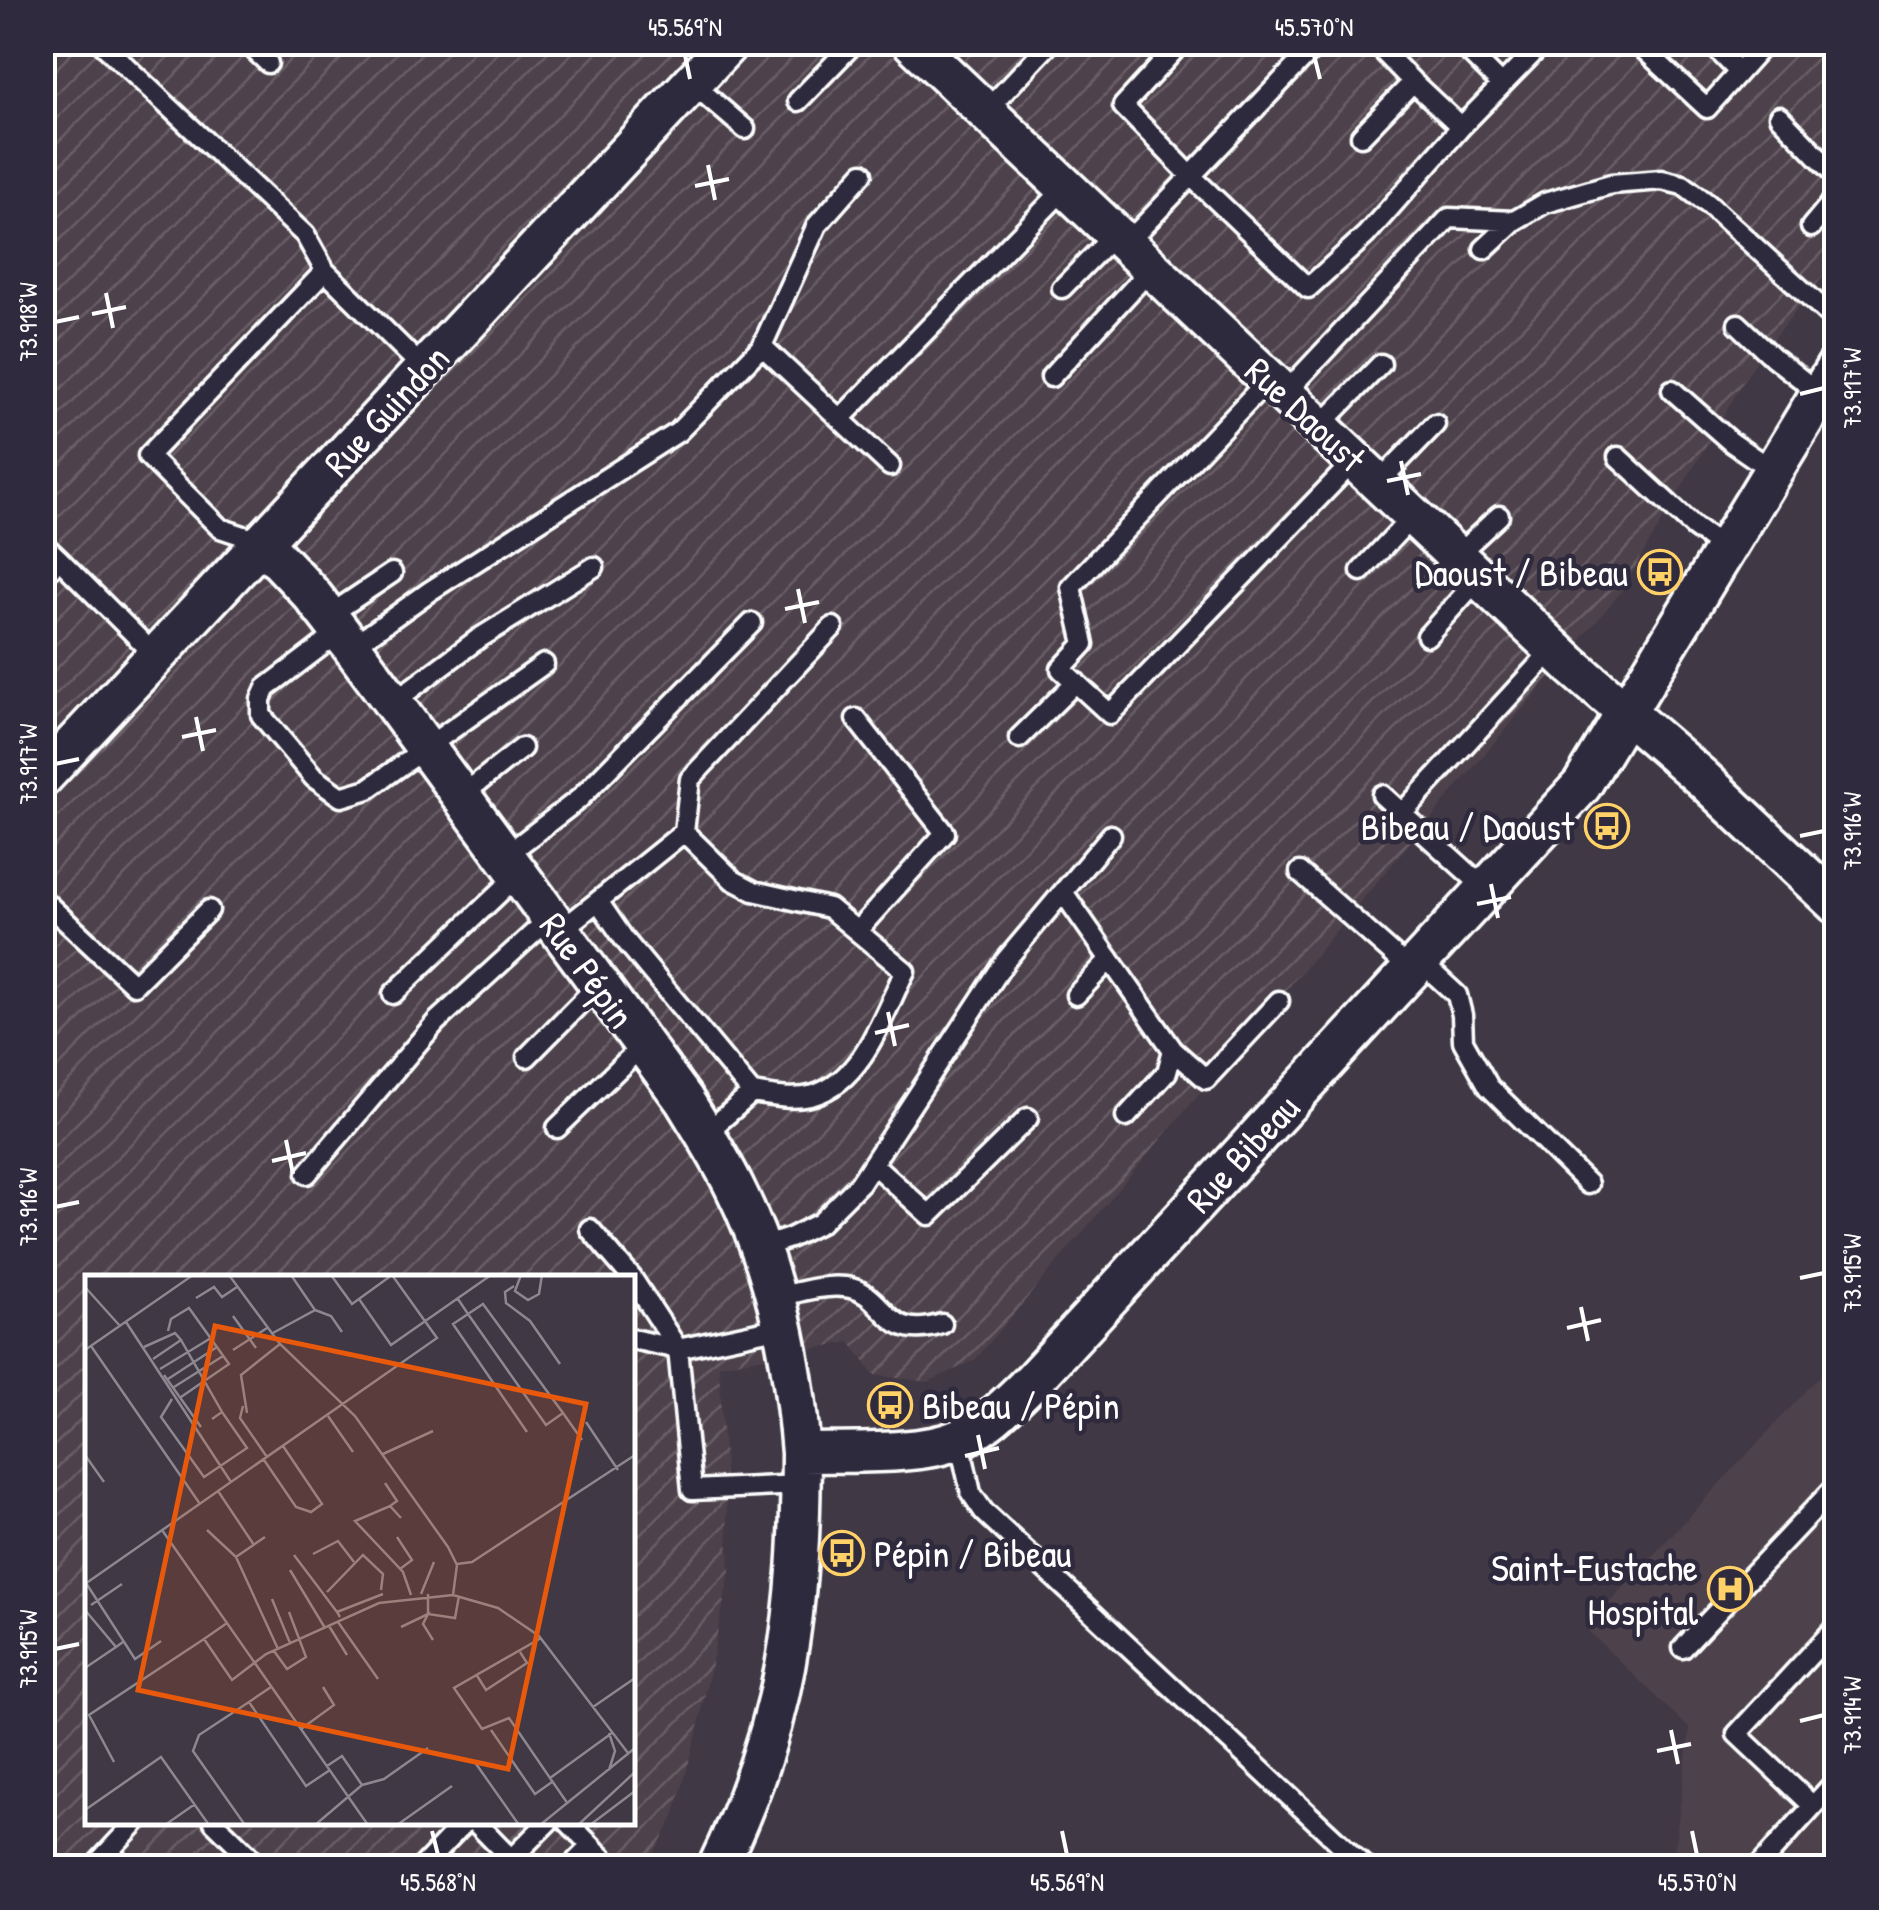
<svg xmlns="http://www.w3.org/2000/svg" width="1879" height="1910" viewBox="0 0 1879 1910" font-family="'Patrick Hand',sans-serif">
	<style>
		.built { fill: #4e424b }
		.industrial { fill: url(#industrial-furrows); fill-rule: evenodd }
		.lines { fill: none; stroke-linecap: round; stroke-linejoin: round }
		.service-casing { stroke: #fff; stroke-width: 25 }
		.minor-casing { stroke: #fff; stroke-width: 45 }
		.service { stroke: #2f2a3d; stroke-width: 18 }
		.minor { stroke: #2f2a3d; stroke-width: 38 }
		.ticks { fill: none; stroke: #fff; stroke-width: 4 }
		.labels { text-anchor: middle; dominant-baseline: central; stroke-width: 9; stroke-linejoin: round; paint-order: stroke }
		.street-label { font-size: 38px; fill: #fff; stroke: #2f2a3d }
		.poi-label { font-size: 38px; fill: #fff; stroke: #2f2a3d; text-anchor: end }
		.inset-road { fill: none; stroke: #8d888f; stroke-width: 2.5 }
		.view { fill: #e8590c; fill-opacity: 0.15; stroke: #e8590c; stroke-width: 5 }
		.inset-edge { fill: none; stroke: #fff; stroke-width: 5 }
		.neatline { fill: none; stroke: #fff; stroke-width: 4 }
		.ticks-label { font-size: 25px; text-anchor: middle; fill: #fff }
	</style>
	<defs>
		<pattern id="industrial-furrows" width="10" height="10" patternUnits="userSpaceOnUse" patternTransform="scale(2.5)"><rect width="10" height="10" fill="#4e424b"/><path d="M-1 1l2-2M0 10L10 0M9 11l2-2" fill="none" stroke="#695e66"/></pattern>
	</defs>
	<rect width="100%" height="100%" fill="#413845"/>
	<filter id="ink" filterUnits="userSpaceOnUse"><feTurbulence type="fractalNoise" baseFrequency=".01" numOctaves="2"/><feDisplacementMap in="SourceGraphic" scale="20" xChannelSelector="R" yChannelSelector="G"/><feConvolveMatrix kernelMatrix="1 2 1 2 8 2 1 2 1" color-interpolation-filters="sRGB"/></filter>
	<g filter="url(#ink)">
		<path class="built" d="M 1836,1359 L 1836,1867 L 1672,1867 L 1690,1729 L 1585,1628 Z"/>
		<path class="industrial" d="M 42,43 L 1836,43 L 1836,259 L 1752,367 L 1621,592 L 975,1360 L 928,1382 L 874,1375 L 850,1342 L 719,1365 L 730,1571 L 697,1733 L 674,1817 L 646,1867 L 43,1867 ZM 88,1278 L 632,1278 L 632,1822 L 88,1822 Z"/>
		<g class="lines">
			<defs>
				<path id="service" d="M 100,42 L 305,235 L 325,271
					M 246,42 L 268,63
					M 1182,42 L 1123,106 L 1190,175 L 1308,288 L 1366,235 L 1461,127
					M 1459,42 L 1502,85
					M 1636,42 L 1707,108 L 1766,42
					M 1710,42 L 1739,72
					M 1413,82 L 1461,127 L 1544,42
					M 692,83 L 745,129
					M 798,101 L 855,42
					M 985,112 L 1051,42
					M 1779,116 L 1836,175
					M 1361,136 L 1413,82 L 1374,42
					M 1811,227 L 1836,197
					M 1126,244 L 1319,42
					M 1484,249 L 1514,221 L 1545,203 L 1611,184 L 1662,180 L 1683,185 L 1708,204 L 1836,321
					M 1062,288 L 1115,234
					M 1738,324 L 1773,357 L 1820,394
					M 762,346 L 817,225 L 863,173
					M 1051,377 L 1151,269
					M 1269,379 L 1071,587 L 1084,644 L 1061,669 L 1110,714 L 1355,460
					M 1672,390 L 1731,442 L 1773,471
					M 1284,394 L 1449,218 L 1514,221
					M 840,419 L 1066,187
					M 1319,427 L 1381,364
					M 1618,457 L 1694,527 L 1726,550
					M 1378,483 L 1435,424
					M 262,542 L 220,528 L 148,456 L 325,271 L 424,369
					M 42,543 L 59,559
					M 1456,556 L 1499,516
					M 1361,571 L 1413,516
					M 42,577 L 59,559 L 156,656
					M 328,616 L 392,573
					M 340,632 L 266,688 L 261,699 L 261,715 L 314,778 L 341,797 L 368,789 L 544,664
					M 1427,636 L 1479,578
					M 352,647 L 430,591 L 678,432 L 762,346 L 890,466
					M 392,703 L 478,639 L 594,567
					M 856,719 L 945,833 L 857,931
					M 1019,738 L 1076,682
					M 1382,795 L 1487,890
					M 461,796 L 522,748
					M 1402,813 L 1554,648
					M 684,832 L 733,880 L 754,891 L 829,908 L 905,971 C 884,1012 864,1080 814,1095 C 793,1101 772,1096 752,1093
					M 505,856 L 579,799 L 752,623
					M 1300,872 L 1411,970
					M 1063,892 L 1111,835
					M 42,899 L 134,985 L 209,910
					M 598,901 L 684,832 L 690,779 L 833,627
					M 560,931 L 598,901 L 624,939 L 752,1093 L 705,1134
					M 1420,961 L 1457,995 L 1462,1015 L 1463,1041 L 1489,1087 L 1588,1184
					M 393,994 L 518,875
					M 1076,995 L 1110,959
					M 1173,1050 L 1206,1079 L 1279,1001
					M 527,1057 L 599,984
					M 557,1128 L 643,1045
					M 873,1164 L 929,1215 L 1028,1118
					M 307,1174 L 436,1022 L 550,918
					M 590,1229 L 632,1278
					M 759,1248 L 790,1238 L 820,1223 L 860,1183 L 1006,960 L 1063,892 L 1173,1050 L 1167,1072 L 1126,1117
					M 632,1278 L 678,1349
					M 774,1298 C 796,1293 823,1284 845,1287 C 888,1292 882,1343 942,1324
					M 781,1327 L 678,1349 L 692,1490 L 801,1485
					M 632,1339 L 678,1349
					M 959,1439 L 971,1493 L 984,1512 L 1366,1868
					M 1836,1627 L 1737,1734 L 1813,1806 L 1836,1781
					M 1683,1648 L 1836,1486
					M 214,1822 L 253,1860 L 245,1868
					M 475,1822 L 520,1868
					M 568,1822 L 613,1868
					M 93,1868 L 136,1822
					M 421,1868 L 465,1822
					M 502,1868 L 548,1822
					M 569,1868 L 591,1846
					M 1757,1868 L 1813,1806"/>
				<path id="minor" d="M 912,42 L 1572,666 L 1702,778 L 1836,904
					M 262,542 L 312,595 L 352,647 L 684,1100 C 701,1128 719,1156 734,1186 C 775,1267 794,1364 801,1453
					M 42,778 L 730,42
					M 717,1868 C 788,1721 800,1614 801,1453 C 843,1452 922,1456 959,1439 C 988,1426 1010,1402 1033,1380 L 1582,785 L 1836,367"/>
			</defs>
			<use href="#service" class="service-casing"/>
			<use href="#minor" class="minor-casing"/>
			<use href="#service" class="service"/>
			<use href="#minor" class="minor"/>
		</g>
	</g>
	<path class="ticks" d="M 685,55 L 690,79M 1314,55 L 1320,79M 708,165 L 715,200M 695,186 L 729,179M 106,293 L 113,328M 92,314 L 126,307M 55,322 L 79,317M 1800,394 L 1824,388M 1401,461 L 1408,495M 1387,481 L 1421,474M 798,589 L 805,623M 785,609 L 819,602M 196,717 L 203,751M 182,737 L 216,730M 55,764 L 79,759M 1800,836 L 1824,831M 1491,884 L 1498,918M 1477,904 L 1511,897M 888,1012 L 895,1046M 875,1033 L 909,1025M 286,1140 L 293,1174M 272,1161 L 306,1153M 55,1207 L 79,1202M 1800,1278 L 1824,1273M 1581,1307 L 1588,1341M 1567,1328 L 1601,1320M 978,1435 L 985,1469M 965,1456 L 999,1448M 55,1649 L 79,1644M 1800,1721 L 1824,1715M 1671,1730 L 1678,1764M 1657,1751 L 1691,1744M 432,1831 L 438,1855M 1062,1831 L 1067,1855M 1692,1831 L 1697,1855"/>
	<defs>
		<symbol id="bus-ring" viewBox="-11 -11 22 22"><circle r="9.5" fill="#2f2a3d" stroke="#ffd166" stroke-width="1.5"/><path d="M-5-6H5V4H4V6H2V4H-2V6H-4V4H-5ZM-3.5-4V0h7V-4ZM-3.5 1.2v1.5H-2V1.2ZM2 1.2v1.5H3.5V1.2Z" fill="#ffd166"/></symbol>
		<symbol id="hospital-ring" viewBox="-11 -11 22 22"><circle r="9.5" fill="#2f2a3d" stroke="#ffd166" stroke-width="1.5"/><path d="M-5-5h3v3.5h4V-5h3V5h-3V1.5h-4V5h-3Z" fill="#ffd166"/></symbol>
	</defs>
	<g fill-rule="evenodd">
		<use href="#bus-ring" x="1635" y="547" width="50" height="50"/>
		<use href="#bus-ring" x="1582" y="801" width="50" height="50"/>
		<use href="#bus-ring" x="865" y="1380" width="50" height="50"/>
		<use href="#bus-ring" x="817" y="1528" width="50" height="50"/>
		<use href="#hospital-ring" x="1705" y="1564" width="50" height="50"/>
	</g>
	<g class="labels">
		<g class="street-label">
			<text transform="translate(386 410) rotate(-47)">Rue Guindon</text>
			<text transform="translate(1306 414) rotate(43)">Rue Daoust</text>
			<text transform="translate(588 970) rotate(54)">Rue Pépin</text>
			<text transform="translate(1242 1153) rotate(-47)">Rue Bibeau</text>
		</g>
		<g class="poi-label">
			<text x="1628" y="572">Daoust / Bibeau</text>
			<text x="1574" y="826">Bibeau / Daoust</text>
			<text x="922" y="1405" text-anchor="start">Bibeau / Pépin</text>
			<text x="874" y="1553" text-anchor="start">Pépin / Bibeau</text>
			<text x="1698" y="1567">Saint-Eustache<tspan x="1698" dy="44">Hospital</tspan></text>
		</g>
	</g>
	<g transform="translate(85 1275)">
		<rect width="550" height="550" fill="#413845"/>
		<path class="inset-road" d="M 144,0 L 195,69 L 270,141 L 363,272 L 372,290 L 368,320 L 413,333 L 454,361 L 543,478M 246,0 L 267,29 L 307,0M 436,0 L 430,16 L 443,25 L 454,19 L 457,0M 429,11 L 420,17 L 421,28 L 445,46 L 475,89M 0,12 L 35,51M 111,23 L 129,12 L 137,22 L 152,12M 274,24 L 306,70 L 406,0M 373,24 L 383,39 L 461,150 L 478,138 L 398,29 L 368,49 L 442,157M 230,35 L 246,41 L 257,57M 148,41 L 171,73M 41,47 L 146,207M 83,56 L 86,44 L 104,33 L 144,89 L 96,122M 186,59 L 230,35 L 206,0M 96,65 L 137,137 L 127,144M 6,71 L 115,229M 59,72 L 90,58 L 96,65 L 68,84M 0,75 L 108,0M 148,75 L 182,53M 75,94 L 126,63M 79,100 L 116,152M 83,104 L 132,72M 89,112 L 138,81M 87,124 L 76,142 L 119,202 L 162,173 L 137,137M 158,131 L 155,143 L 182,182M 162,138 L 156,100 L 195,69M 478,138 L 497,165M 243,141 L 268,177M 501,147 L 533,195M 298,179 L 348,156M 0,180 L 19,207M 179,185 L 211,232 L 226,237 L 237,229 L 198,171M 300,208 L 312,226 L 305,231M 133,216 L 169,270M 316,243 L 305,231 L 270,246 L 318,297 L 326,320M 77,255 L 283,550M 122,255 L 151,282M 180,262 L 151,282 L 193,374M 312,262 L 327,285 L 315,294M 228,279 L 253,266 L 269,287M 209,280 L 252,337M 372,289 L 387,287 L 550,180M 205,295 L 240,353M 1,308 L 50,384 L 76,366M 0,309 L 352,63 L 307,0M 242,317 L 278,280 L 298,299 L 296,315M 336,319 L 349,287M 343,319 L 343,339 L 370,343 L 374,321M 187,324 L 205,368M 6,330 L 37,309M 0,335 L 31,372 L 38,367M 255,342 L 252,337 L 298,319M 253,347 L 293,404M 142,348 L 119,364 L 147,405 L 181,379 L 294,328 L 368,320M 244,351 L 262,380M 316,352 L 343,339 L 338,349 L 348,365M 456,363 L 369,413 L 397,454 L 424,443 L 465,503M 189,376 L 202,394 L 221,382 L 204,337M 0,393 L 31,372M 391,399 L 401,415 L 442,388 L 435,377M 186,412 L 164,427 L 221,511 L 245,495M 508,432 L 550,403M 216,454 L 249,430 L 238,412M 406,455 L 450,519 L 467,507M 524,458 L 530,476 L 524,495M 389,486 L 434,550M 29,487 L 4,440 L 119,364M 277,510 L 299,504 L 343,473M 483,529 L 465,503 L 527,458M 0,535 L 76,482 L 124,550M 80,550 L 110,529M 160,550 L 108,476 L 114,460 L 164,427M 230,550 L 277,510 L 257,481 L 242,491M 312,550 L 367,511M 455,550 L 550,473M 493,550 L 550,497M 505,550 L 550,516"/>
		<path class="view" d="M 130,51 L 501,129 L 423,494 L 53,415 Z"/>
		<rect width="550" height="550" class="inset-edge"/>
	</g>
	<rect width="1879" height="1910" fill="none" stroke="#2f2a3d" stroke-width="110"/>
	<rect x="55" y="55" width="1769" height="1800" class="neatline"/>
	<g class="ticks-label">
		<text x="685" y="36">45.569°N</text>
		<text x="1314" y="36">45.570°N</text>
		<text transform="translate(28 322) rotate(-90)" y="9">73.918°W</text>
		<text transform="translate(1852 388) rotate(-90)" y="9">73.917°W</text>
		<text transform="translate(28 764) rotate(-90)" y="9">73.917°W</text>
		<text transform="translate(1852 831) rotate(-90)" y="9">73.916°W</text>
		<text transform="translate(28 1207) rotate(-90)" y="9">73.916°W</text>
		<text transform="translate(1852 1273) rotate(-90)" y="9">73.915°W</text>
		<text transform="translate(28 1649) rotate(-90)" y="9">73.915°W</text>
		<text transform="translate(1852 1715) rotate(-90)" y="9">73.914°W</text>
		<text x="438" y="1891">45.568°N</text>
		<text x="1067" y="1891">45.569°N</text>
		<text x="1697" y="1891">45.570°N</text>
	</g>
</svg>
